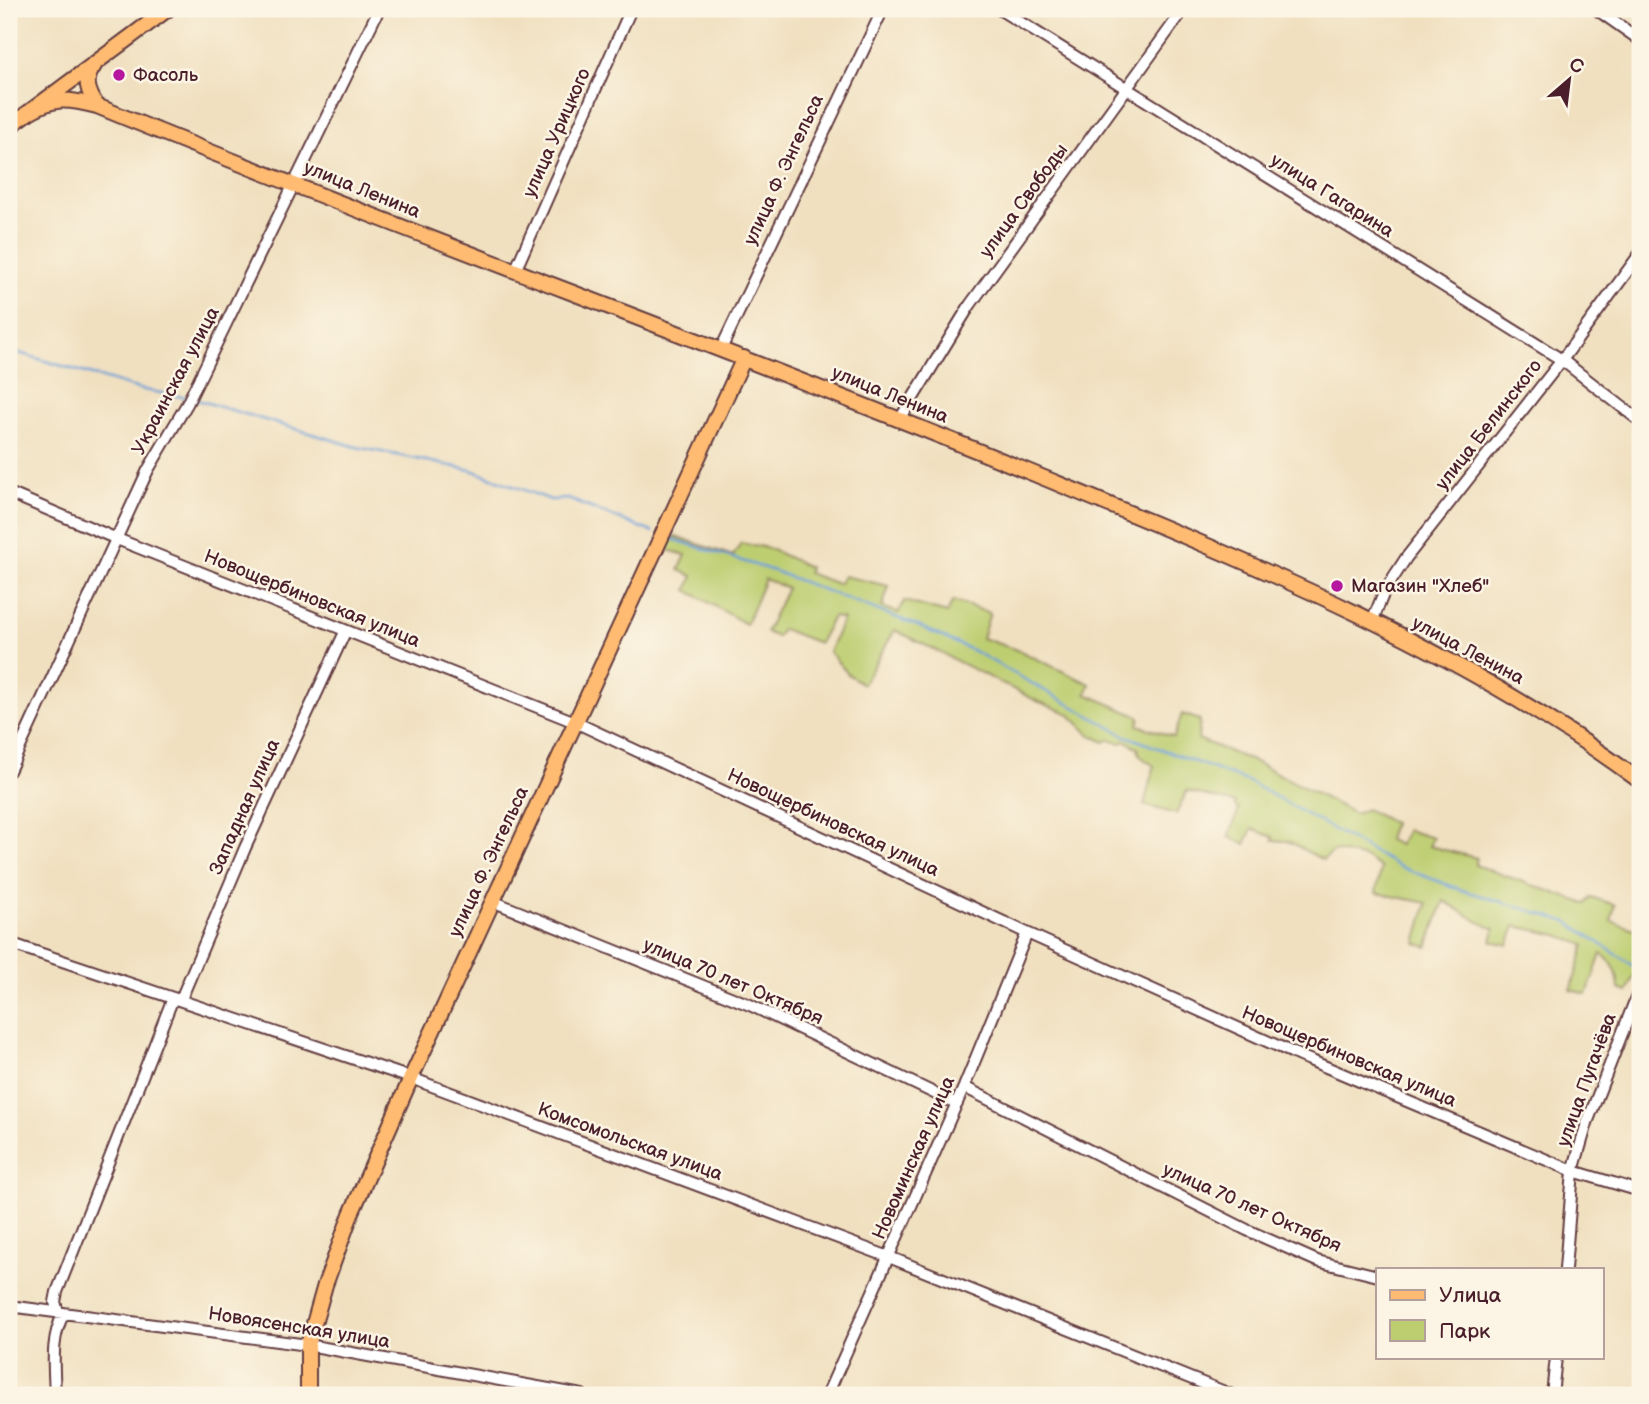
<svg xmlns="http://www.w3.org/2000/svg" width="1649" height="1404" viewBox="0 0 1649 1404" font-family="'Balsamiq Sans',sans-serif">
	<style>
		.green { fill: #bdce71; stroke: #84764e; stroke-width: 2 }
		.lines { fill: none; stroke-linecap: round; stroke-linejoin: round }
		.stream { stroke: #6b9ed6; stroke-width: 2.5 }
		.minor-casing { stroke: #633c41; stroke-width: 14 }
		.major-casing { stroke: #633c41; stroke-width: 18 }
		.minor { stroke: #fff; stroke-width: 10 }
		.major { stroke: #febb71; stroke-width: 14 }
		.poi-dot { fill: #b5179e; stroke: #fcf5e5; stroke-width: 2.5 }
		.labels { text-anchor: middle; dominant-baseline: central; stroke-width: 5; stroke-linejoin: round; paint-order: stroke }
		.poi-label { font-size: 19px; fill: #4a1f2b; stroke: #fcf5e5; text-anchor: start }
		.street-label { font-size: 19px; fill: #4a1f2b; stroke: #fcf5e5 }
	</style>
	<rect width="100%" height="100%" fill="#fcf5e5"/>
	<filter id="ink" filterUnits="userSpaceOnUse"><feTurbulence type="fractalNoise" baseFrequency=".0143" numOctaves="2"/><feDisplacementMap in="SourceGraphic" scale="14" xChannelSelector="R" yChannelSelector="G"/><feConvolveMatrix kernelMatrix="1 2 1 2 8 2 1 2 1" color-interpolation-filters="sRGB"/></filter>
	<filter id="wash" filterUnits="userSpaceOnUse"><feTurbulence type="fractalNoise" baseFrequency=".00686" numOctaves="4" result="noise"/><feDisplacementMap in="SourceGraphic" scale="28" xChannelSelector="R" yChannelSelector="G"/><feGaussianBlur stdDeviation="1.57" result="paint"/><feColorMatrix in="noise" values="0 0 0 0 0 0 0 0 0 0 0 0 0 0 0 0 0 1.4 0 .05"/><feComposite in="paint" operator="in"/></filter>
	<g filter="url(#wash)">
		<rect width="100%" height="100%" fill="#f0e0c0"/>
		<path class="green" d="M 674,536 L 733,556 L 741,543 L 768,548 L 809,567 L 808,573 L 838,584 L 844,576 L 889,586 L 882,607 L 898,613 L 904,601 L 947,613 L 953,601 L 990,613 L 982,638 L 1020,651 L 1090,684 L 1086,694 L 1140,717 L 1138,725 L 1174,737 L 1182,714 L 1200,720 L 1198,739 L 1257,763 L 1355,814 L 1366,809 L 1393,823 L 1388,840 L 1399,845 L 1407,830 L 1433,838 L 1429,846 L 1477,858 L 1475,865 L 1586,904 L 1591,897 L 1615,905 L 1611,921 L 1640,931 L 1640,964 L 1627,992 L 1619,989 C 1618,974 1615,963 1601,954 L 1587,994 L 1571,990 L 1585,945 L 1558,935 L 1515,926 L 1508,945 L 1492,941 L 1495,929 C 1476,923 1462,910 1444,901 L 1427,947 L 1416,943 L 1427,903 L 1376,893 L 1381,868 L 1366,858 L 1334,851 L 1323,860 L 1288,841 L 1273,841 L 1273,837 L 1252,829 L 1245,844 L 1229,837 L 1239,809 L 1235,806 L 1235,803 L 1187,791 L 1176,814 L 1144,805 L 1154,766 L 1140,756 L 1138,748 L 1126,741 L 1120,743 L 1110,739 L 1104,742 L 1089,734 L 1068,713 L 1037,701 L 895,630 L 863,684 L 849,675 L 829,652 L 843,619 L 833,617 L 819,643 L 782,629 L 777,637 L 766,632 L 787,588 L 765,579 L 746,624 L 687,590 L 693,576 L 679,570 L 686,555 L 667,550 Z"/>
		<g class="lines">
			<path class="stream" d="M 9,350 L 139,389 L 188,398
				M 194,399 L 357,447 L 471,470 L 551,500 L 568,499 L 652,532
				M 666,537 L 774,571 L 916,625 L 974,651 L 1126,736 L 1249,782 L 1400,867 L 1462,890 L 1568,922 L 1640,970"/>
		</g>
	</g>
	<g filter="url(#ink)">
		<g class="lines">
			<defs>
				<path id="minor" d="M 999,9 L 1562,360 L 1640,421
					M 1596,9 L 1640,40
					M 515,271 L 631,9
					M 721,349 L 883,9
					M 900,419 L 970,305 L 1184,9
					M 9,493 L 117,539 L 575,722 L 1027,933 L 1300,1056 L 1573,1171 L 1640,1191
					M 1372,622 L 1384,592 L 1406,558 L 1562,360 L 1640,254
					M 9,771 L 148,470 L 187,404 L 379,9
					M 492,901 L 750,1005 L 957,1104
					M 9,943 L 411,1078 L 889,1257 L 1232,1395
					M 181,999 L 245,848 L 345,632
					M 964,1087 L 1247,1230 L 1317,1261 L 1378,1276
					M 1565,1269 L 1573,1171 L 1587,1123 L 1640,988
					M 9,1306 L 308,1345 L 582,1395
					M 58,1312 L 55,1302 L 57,1292 L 173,998
					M 55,1395 C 54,1367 50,1338 64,1313
					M 827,1395 L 964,1087 L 1027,933
					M 1552,1395 L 1556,1357"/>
				<path id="major" d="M 94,66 C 83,80 88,92 97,106
					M 26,114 C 53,97 66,98 97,106 C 408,234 725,347 1037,475 C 1246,561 1458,646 1640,781
					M 9,127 L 168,9
					M 308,1395 L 308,1345 L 325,1285 L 351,1214 L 411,1078 L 744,358"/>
			</defs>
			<use href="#minor" class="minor-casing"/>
			<use href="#major" class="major-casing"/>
			<use href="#minor" class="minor"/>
			<use href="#major" class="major"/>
		</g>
	</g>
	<g class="poi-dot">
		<circle cx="119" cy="75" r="7"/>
		<circle cx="1337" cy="586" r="7"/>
	</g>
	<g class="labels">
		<g class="poi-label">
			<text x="133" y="75">Фасоль</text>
			<text x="1351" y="586">Магазин "Хлеб"</text>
		</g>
		<g class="street-label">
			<text transform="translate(557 133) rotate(-66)">улица Урицкого</text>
			<text transform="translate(784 170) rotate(-65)">улица Ф. Энгельса</text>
			<text transform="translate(362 190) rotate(22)">улица Ленина</text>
			<text transform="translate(1332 196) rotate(32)">улица Гагарина</text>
			<text transform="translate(1024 201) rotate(-54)">улица Свободы</text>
			<text transform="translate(176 381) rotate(-62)">Украинская улица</text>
			<text transform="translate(890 395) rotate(22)">улица Ленина</text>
			<text transform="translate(1489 425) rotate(-52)">улица Белинского</text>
			<text transform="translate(312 599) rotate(22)">Новощербиновская улица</text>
			<text transform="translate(1468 651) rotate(28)">улица Ленина</text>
			<text transform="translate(245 807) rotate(-66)">Западная улица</text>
			<text transform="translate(833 823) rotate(25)">Новощербиновская улица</text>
			<text transform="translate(489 862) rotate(-65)">улица Ф. Энгельса</text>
			<text transform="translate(733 982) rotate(23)">улица 70 лет Октября</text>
			<text transform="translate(1349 1057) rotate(23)">Новощербиновская улица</text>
			<text transform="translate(1587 1080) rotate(-70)">улица Пугачёва</text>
			<text transform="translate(630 1142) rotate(20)">Комсомольская улица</text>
			<text transform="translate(914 1158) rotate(-66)">Новоминская улица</text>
			<text transform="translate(1252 1208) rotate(24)">улица 70 лет Октября</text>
			<text transform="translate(299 1328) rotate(9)">Новоясенская улица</text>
		</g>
	</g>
	<rect width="1649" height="1404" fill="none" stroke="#fcf5e5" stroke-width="35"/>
	<rect x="1376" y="1268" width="228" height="91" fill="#fcf5e5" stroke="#b59f9b" stroke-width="2"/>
	<rect x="1390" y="1290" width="35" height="10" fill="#febb71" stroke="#b59f9b" stroke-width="2"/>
	<text x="1439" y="1302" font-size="21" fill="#4a1f2b">Улица</text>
	<rect x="1390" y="1320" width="35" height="21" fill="#bdce71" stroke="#b59f9b" stroke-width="2"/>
	<text x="1439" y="1338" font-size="21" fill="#4a1f2b">Парк</text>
	<g transform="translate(1569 80) rotate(28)" stroke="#fcf5e5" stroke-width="5" paint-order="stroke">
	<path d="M0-5L12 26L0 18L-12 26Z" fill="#4a1f2b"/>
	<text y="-10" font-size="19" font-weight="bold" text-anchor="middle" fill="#4a1f2b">С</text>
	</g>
</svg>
